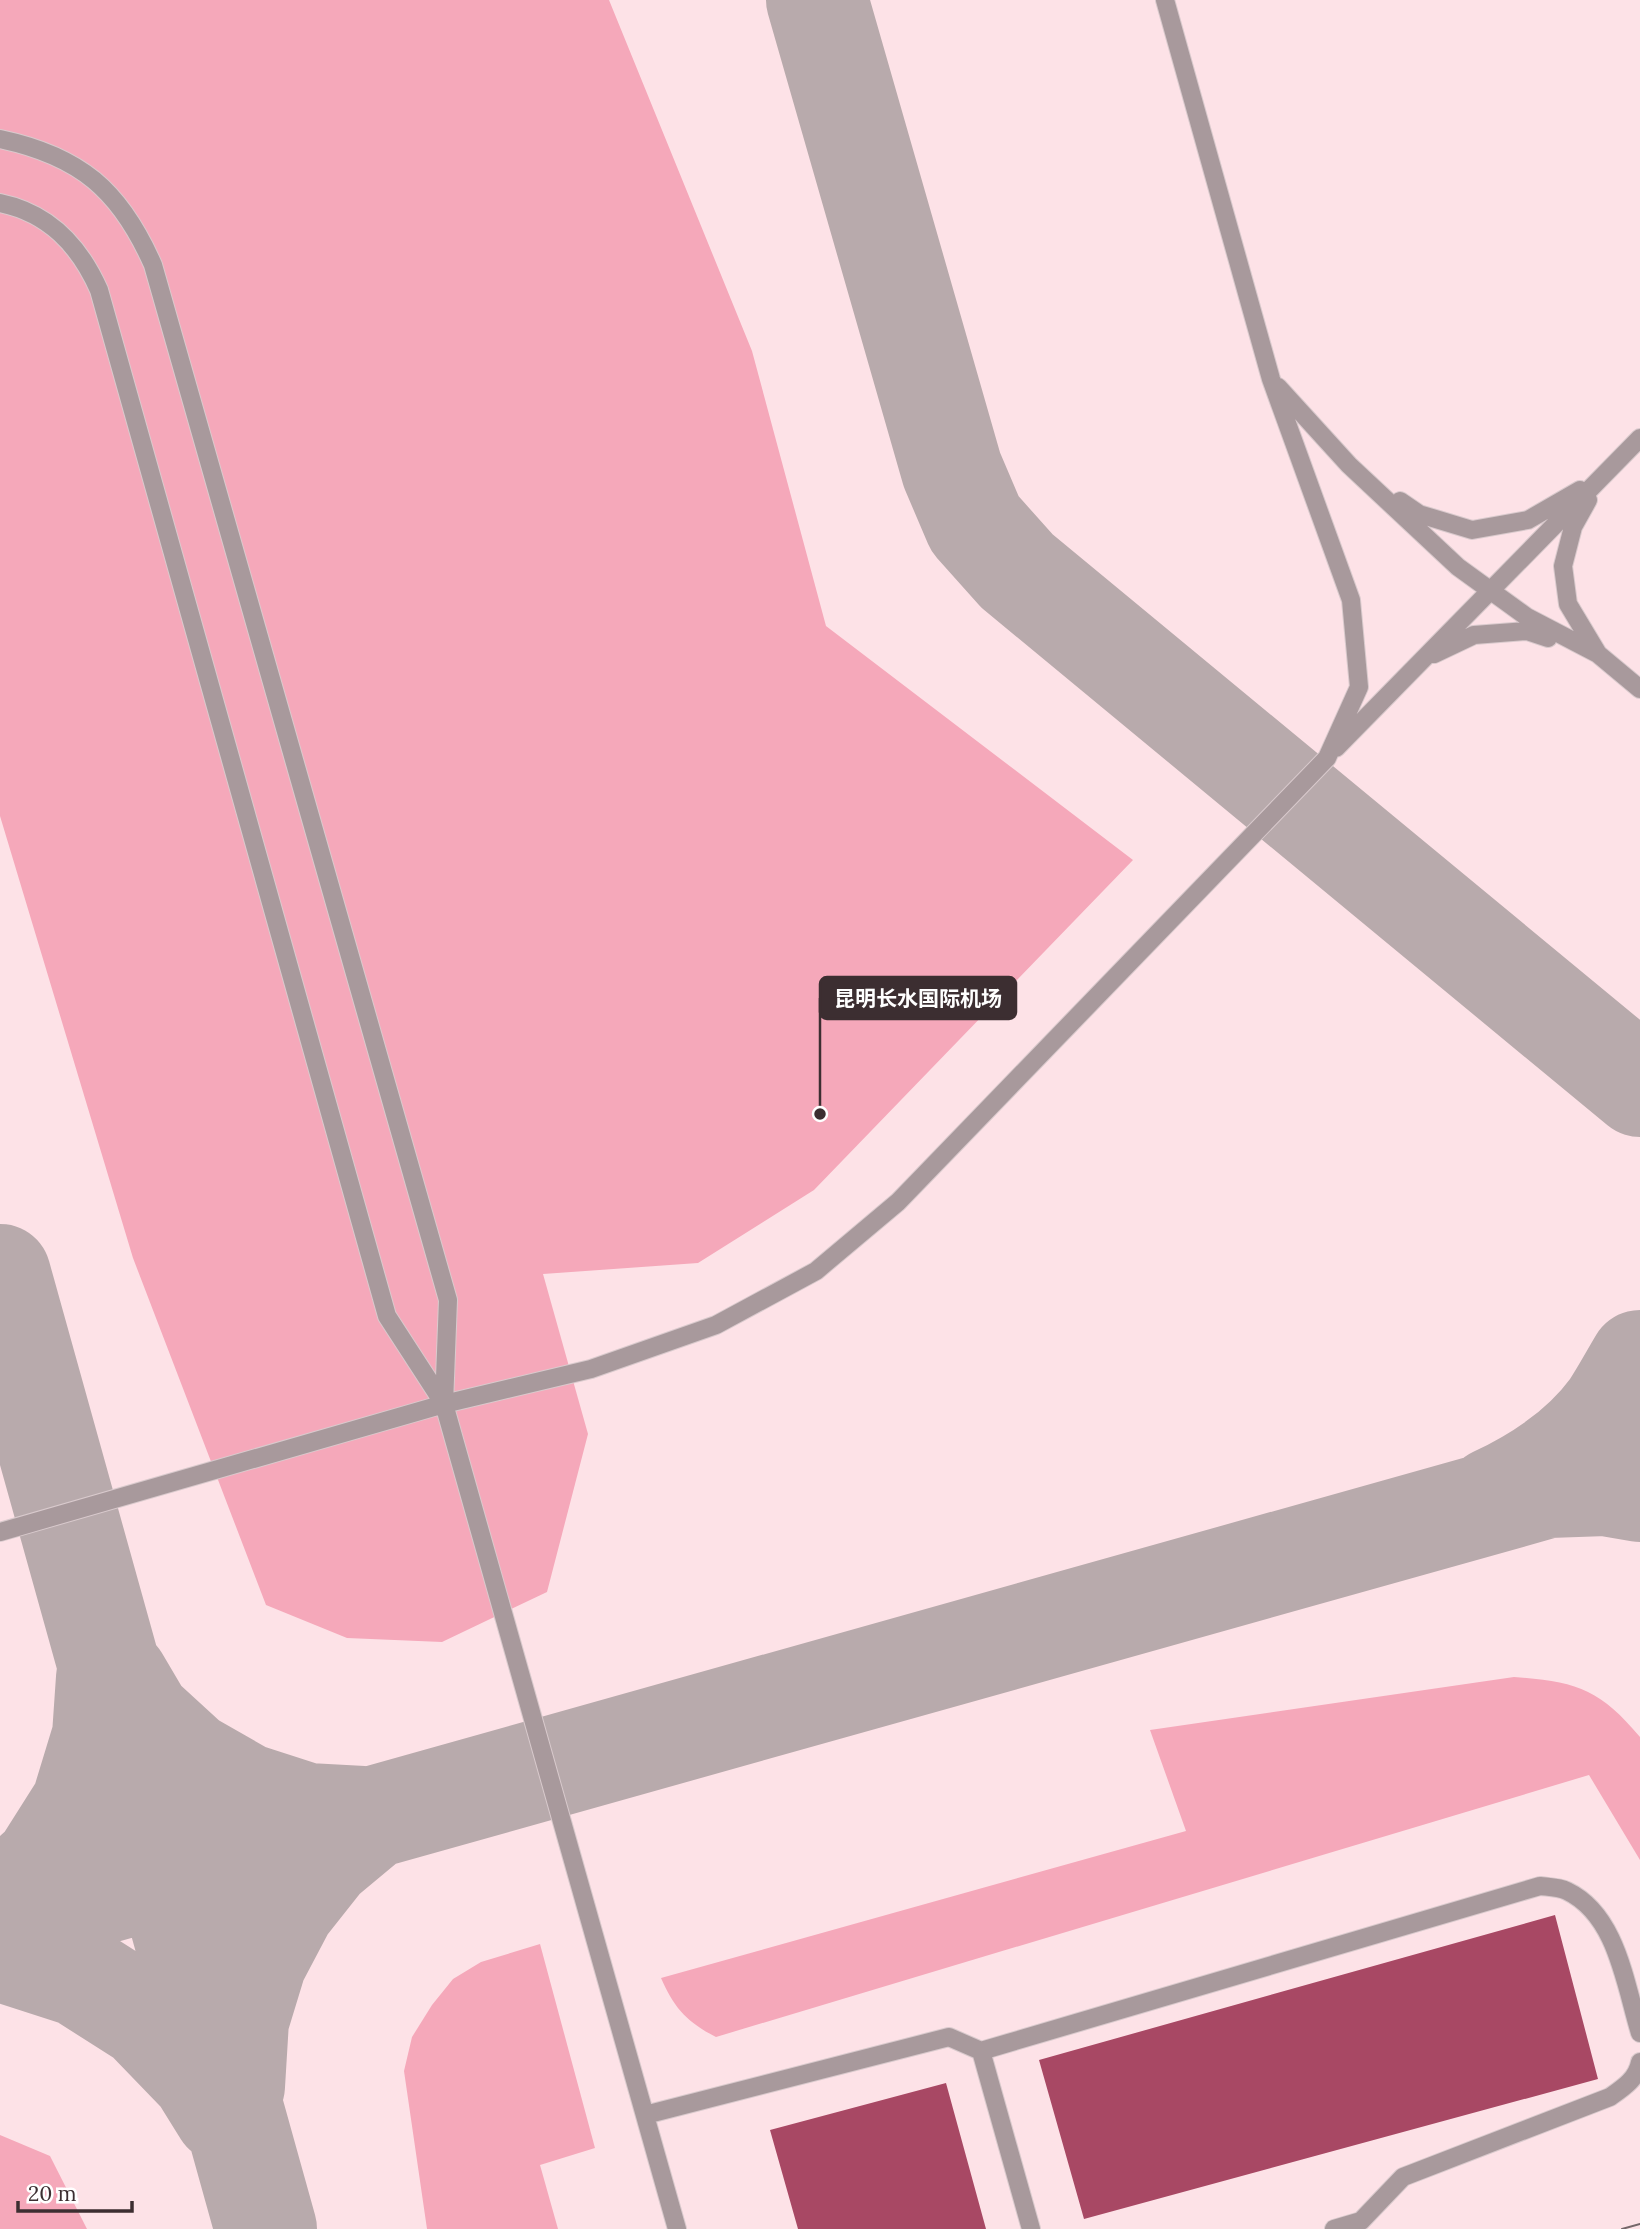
<svg xmlns="http://www.w3.org/2000/svg" width="1640" height="2229" viewBox="0 0 1640 2229" font-family="Lora,'Noto Sans SC',serif">
	<style>
		.built { fill: #fde2e7 }
		.green { fill: #f5a8ba }
		.lines { fill: none; stroke-linecap: round; stroke-linejoin: round }
		.taxiway { stroke: #b8aaac; stroke-width: 102 }
		.building { fill: #a84864 }
		.service-casing { stroke: #d9cacd; stroke-width: 20 }
		.service { stroke: #a8999c; stroke-width: 18 }
		.tram { stroke: #75676a; stroke-width: 2 }
		.leader { fill: none; stroke: #3c2e31; stroke-width: 2.5 }
		.callout-dot { fill: #3c2e31; stroke: #fff; stroke-width: 2.5 }
		.callout { fill: #3c2e31; stroke: #3c2e31; stroke-width: 2.5 }
		.callout-label { font-size: 21px; text-anchor: middle; font-weight: bold; fill: #fff }
	</style>
	<rect width="100%" height="100%" fill="#fbecef"/>
	<path class="built" d="M 0,0 L 1640,0 L 1640,2229 L 0,2229 Z"/>
	<path class="green" d="M 0,0 L 609,0 L 752,351 L 826,626 L 1133,860 L 814,1190 L 698,1263 L 543,1274 L 588,1434 L 547,1592 L 442,1642 L 347,1638 L 266,1605 L 133,1258 L 0,816 Z
		M 1514,1677 C 1575,1681 1600,1689 1640,1737 L 1640,1860 L 1589,1775 L 716,2037 C 687,2022 674,2008 661,1978 L 1186,1831 L 1150,1730 Z
		M 540,1944 L 595,2148 L 540,2165 L 558,2229 L 427,2229 L 404,2071 L 412,2037 L 432,2005 L 453,1979 L 481,1962 Z
		M 0,2135 L 50,2156 L 87,2229 L 0,2229 Z"/>
	<g class="lines">
		<path class="taxiway" d="M 817,0 L 952,470 L 975,524 L 1017,571 L 1640,1086
			M 0,1275 L 266,2229
			M 1495,1498 C 1540,1477 1582,1449 1612,1408 C 1622,1393 1631,1376 1640,1361
			M 118,1679 L 141,1718 L 189,1762 L 245,1794 L 307,1814 L 362,1817
			M 0,1905 L 44,1865 L 82,1805 L 103,1736 L 107,1678
			M 0,1922 L 1548,1487 L 1605,1485 L 1640,1491
			M 0,1950 L 80,1976 L 146,2018 L 201,2075 L 224,2112
			M 234,2086 L 238,2020 L 256,1961 L 285,1906 L 323,1858 L 371,1818"/>
	</g>
	<path class="building" d="M 1555,1915 L 1598,2079 L 1084,2219 L 1039,2060 Z
		M 946,2083 L 986,2229 L 798,2229 L 770,2130 Z"/>
	<g class="lines">
		<defs>
			<path id="service" d="M 0,139 C 80,156 120,190 153,265 L 448,1300 L 444,1404
				M 0,203 C 49,213 79,245 99,290 L 387,1316 L 444,1404 L 677,2229
				M 1278,387 L 1349,465 L 1458,567 L 1527,617 L 1598,654 L 1640,689
				M 1588,500 L 1573,527 L 1563,566 L 1568,604 L 1598,654
				M 1400,501 L 1419,514 L 1472,530 L 1528,520 L 1580,490
				M 1434,654 L 1474,635 L 1527,631 L 1548,638
				M 1336,748 L 1640,438
				M 0,1532 L 444,1404 L 591,1369 L 716,1325 L 816,1271 L 898,1202 L 1327,758 L 1359,687 L 1351,600 L 1271,379 L 1165,0
				M 981,2051 L 1540,1886 C 1548,1887 1559,1887 1567,1891 C 1617,1915 1625,1984 1640,2033
				M 645,2115 L 949,2037 L 981,2051 L 1031,2229
				M 1334,2229 L 1361,2221 L 1403,2177 L 1610,2097 C 1623,2088 1637,2079 1640,2062"/>
		</defs>
		<use href="#service" class="service-casing"/>
		<use href="#service" class="service"/>
		<path class="tram" d="M 1622,2229 L 1640,2224"/>
	</g>
	<path class="leader" d="M820 1114L820 998"/>
	<circle class="callout-dot" cx="820" cy="1114" r="7"/>
	<rect class="callout" x="820" y="977" width="196" height="42" rx="7"/>
	<g class="callout-label">
		<text x="918" y="1006">昆明长水国际机场</text>
	</g>
	<path d="M18 2201v10h114v-10" fill="none" stroke="#3c2e31" stroke-width="3.5"/>
	<text x="28" y="2201" font-size="21" fill="#3c2e31" stroke="#ffffff" stroke-width="5" paint-order="stroke">20 m</text>
</svg>
